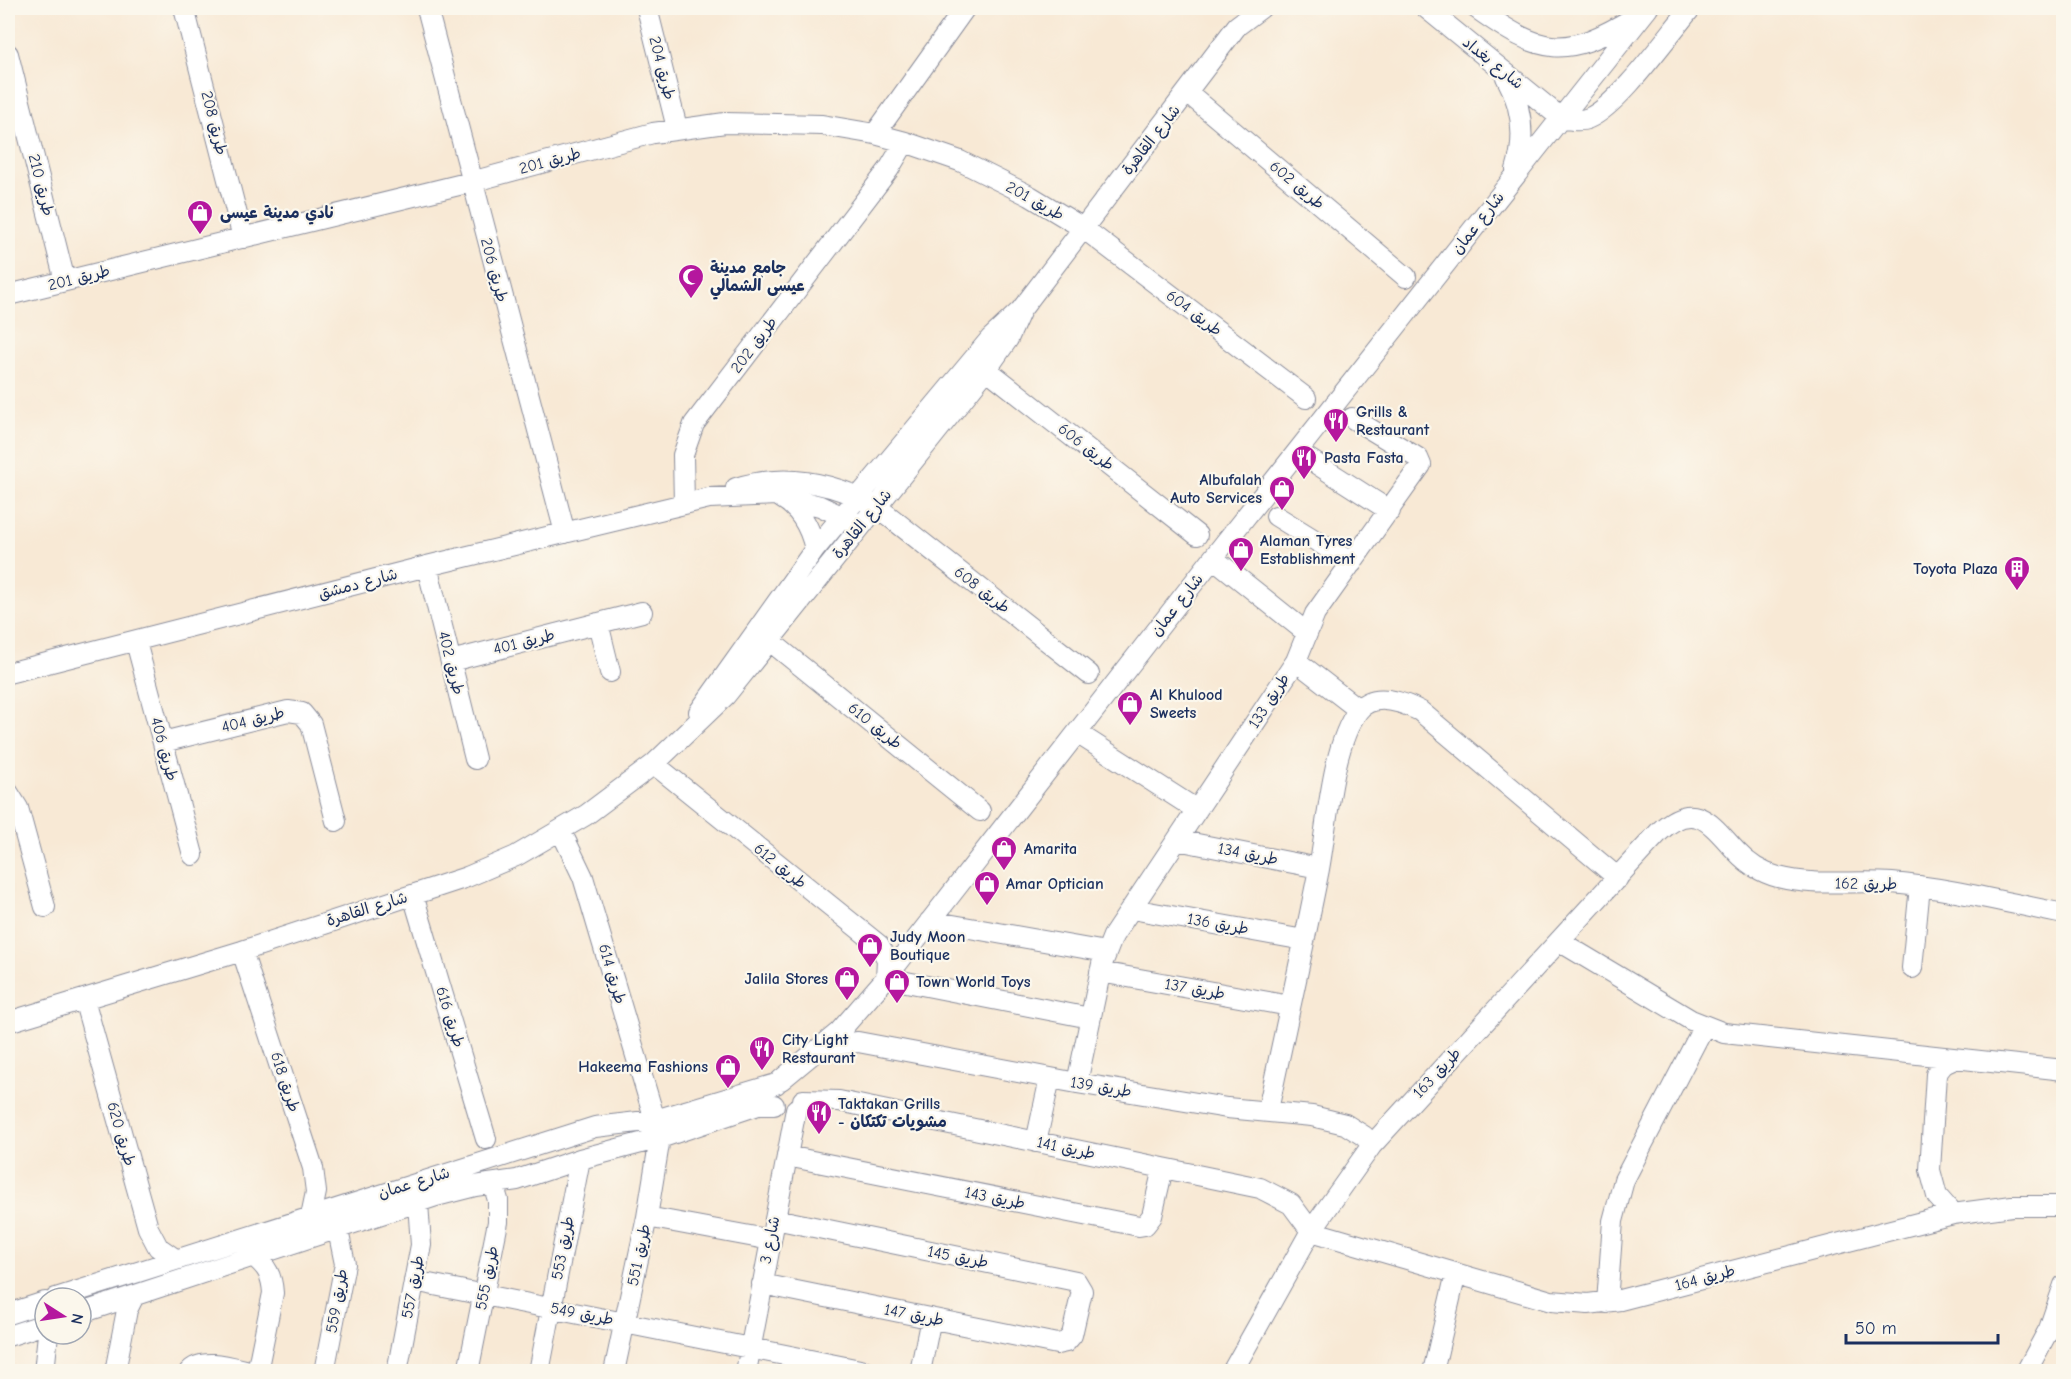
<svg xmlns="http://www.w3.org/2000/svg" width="2071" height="1379" viewBox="0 0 2071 1379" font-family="'Comic Neue','Playpen Sans Arabic',sans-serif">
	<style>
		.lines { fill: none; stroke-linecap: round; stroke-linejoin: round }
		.minor-casing { stroke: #8a8c9a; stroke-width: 22 }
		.minor { stroke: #fff; stroke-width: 20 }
		.labels { text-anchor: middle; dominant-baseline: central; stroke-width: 4.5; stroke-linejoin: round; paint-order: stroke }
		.street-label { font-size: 16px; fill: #1b2f5e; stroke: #fbf7ec }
		.poi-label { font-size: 16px; font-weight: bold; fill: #1b2f5e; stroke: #fbf7ec; text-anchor: start }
	</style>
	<rect width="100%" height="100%" fill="#fbf7ec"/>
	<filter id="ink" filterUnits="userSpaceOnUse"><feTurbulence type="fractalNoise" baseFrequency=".0167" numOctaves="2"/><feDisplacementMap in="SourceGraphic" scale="12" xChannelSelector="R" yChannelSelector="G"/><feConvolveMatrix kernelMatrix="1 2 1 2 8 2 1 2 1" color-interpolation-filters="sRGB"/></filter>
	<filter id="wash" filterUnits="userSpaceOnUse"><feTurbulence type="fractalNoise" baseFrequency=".008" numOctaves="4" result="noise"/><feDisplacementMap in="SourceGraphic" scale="24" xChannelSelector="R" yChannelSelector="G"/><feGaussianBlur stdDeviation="1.35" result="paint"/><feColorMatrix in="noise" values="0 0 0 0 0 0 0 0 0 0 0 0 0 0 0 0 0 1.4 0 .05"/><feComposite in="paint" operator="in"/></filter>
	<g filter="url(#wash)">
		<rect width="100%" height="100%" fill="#f8e9d5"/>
	</g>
	<g filter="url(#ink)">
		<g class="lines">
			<defs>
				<path id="minor" d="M 184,8 L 243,238
					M 427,8 L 565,533
					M 647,8 L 677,128
					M 1426,8 L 1561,118 C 1571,120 1580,122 1589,118 C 1619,105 1668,35 1691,8
					M 1476,8 C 1542,55 1564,60 1635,17
					M 8,54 L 65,281
					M 1506,77 C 1522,106 1526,137 1516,170
					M 1188,93 L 1406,277
					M 875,134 L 965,8
					M 8,295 L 471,182 L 653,133 L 725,123 L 822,125 L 875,134 L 905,142 L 960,161 L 1030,196 L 1083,228 L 1306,398
					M 976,361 L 1197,535
					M 1298,452 L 1390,511
					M 736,488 C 784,473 832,482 876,506 L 1089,674
					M 780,497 C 800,508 810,527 815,549
					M 684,504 L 683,455 L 694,424 L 889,169 L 905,142
					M 1276,516 L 1352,563
					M 1213,558 L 1307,633
					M 427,566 L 475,759
					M 598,623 L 610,672
					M 770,641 L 980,811
					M 136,642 L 193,855
					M 451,661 L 642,612
					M 1296,661 L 1358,709
					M 8,673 L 427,566 L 709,498 L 777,495 L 820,506 L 854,522
					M 699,712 L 815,549 L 991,338 L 1021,310 L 1237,26 L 1261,8
					M 1077,733 L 1197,810
					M 163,742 L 288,711 L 302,713 L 311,724 L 336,821
					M 654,764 L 879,945 L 887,959 L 886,978 L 1090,1018
					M 8,792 L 18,808 L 45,907
					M 561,831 L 583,877 L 655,1120
					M 1177,840 L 1319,868
					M 413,895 L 486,1139
					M 1132,909 L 1304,940
					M 930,921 L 1106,952
					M 1559,941 L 1691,1020 L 1724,1033 L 2064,1070
					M 242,951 L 313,1168 L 316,1192 L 311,1216
					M 1912,968 L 1920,886
					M 1100,972 L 1290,1006
					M 84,999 L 148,1228 L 158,1247 L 175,1259
					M 8,1022 L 242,951 L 467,877 L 516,856 L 586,815 L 654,764 L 726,695 L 987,369 L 1008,339 L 1021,310
					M 824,1046 L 858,1042 L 1077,1083 L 1227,1108 L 1312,1116 L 1345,1124 L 1364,1136 L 1372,1145
					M 781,1080 L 839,1032 L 886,978 L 1213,558 L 1648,8
					M 1077,1083 L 1102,964 L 1113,936 L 1296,661 L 1315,614 L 1421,465 L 1418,458 L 1352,418
					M 803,1100 L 839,1101 L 1260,1188 L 1291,1204 L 1311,1231 L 1551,1301 L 1588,1304 L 1620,1300 L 1953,1214 L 2012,1206 L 2064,1206
					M 1268,1110 C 1285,1030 1303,950 1319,869 C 1327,827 1332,744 1358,711 C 1373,691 1402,702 1420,711 L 1618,878
					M 1036,1142 L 1050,1078
					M 787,1156 L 1139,1226 L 1145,1225 L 1152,1216 L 1163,1168
					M 1953,1214 L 1937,1196 L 1930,1170 L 1936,1074 L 1944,1064 L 1955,1059
					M 647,1217 L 771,1240
					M 253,1256 C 267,1266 272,1276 273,1293 L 257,1372
					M 414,1281 L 870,1372
					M 762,1284 L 1057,1344 L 1066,1342 L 1072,1335 L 1082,1291 L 1076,1281 L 775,1219
					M 56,1298 L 595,1127 L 655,1120 L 776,1084
					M 1607,1303 L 1613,1221 L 1624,1180 L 1704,1026
					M 81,1313 L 436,1196 L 475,1186 L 517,1180 L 580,1159 L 660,1138 L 758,1105 L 774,1105
					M 8,1314 L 45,1302
					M 8,1336 L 45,1324
					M 44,1372 L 48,1334
					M 115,1372 L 127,1310 L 134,1296
					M 189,1372 C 202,1356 235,1368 253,1372
					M 324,1372 L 345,1264 L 338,1230
					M 397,1372 L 421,1245 L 418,1203
					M 468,1372 L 498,1222 L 498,1200 L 493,1184
					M 539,1372 L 580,1159
					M 614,1372 L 647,1217 L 660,1138
					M 746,1372 L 796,1109
					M 920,1372 L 931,1318
					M 1232,1372 L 1311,1231 L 1372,1145 L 1659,832 C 1695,798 1711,824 1736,851 C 1747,863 1762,873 1778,877 C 1816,887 1854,880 1892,883 C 1950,888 2007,903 2064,914
					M 1433,1372 L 1456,1273
					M 2026,1372 L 2049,1329 L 2064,1285"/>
			</defs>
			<use href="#minor" class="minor-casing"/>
			<use href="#minor" class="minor"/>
		</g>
	</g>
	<defs>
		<symbol id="shop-pin" viewBox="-11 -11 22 30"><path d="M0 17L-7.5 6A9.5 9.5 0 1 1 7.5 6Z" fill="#b5179e" stroke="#fbf7ec"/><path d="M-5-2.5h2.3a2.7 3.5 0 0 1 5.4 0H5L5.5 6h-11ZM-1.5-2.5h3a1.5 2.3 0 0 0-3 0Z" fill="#fff"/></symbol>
		<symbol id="mosque-pin" viewBox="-11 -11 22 30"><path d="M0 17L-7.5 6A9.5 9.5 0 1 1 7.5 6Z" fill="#b5179e" stroke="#fbf7ec"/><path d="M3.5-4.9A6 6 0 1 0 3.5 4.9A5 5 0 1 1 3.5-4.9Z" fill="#fff"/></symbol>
		<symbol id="restaurant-pin" viewBox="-11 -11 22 30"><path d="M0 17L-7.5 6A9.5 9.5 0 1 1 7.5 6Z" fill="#b5179e" stroke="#fbf7ec"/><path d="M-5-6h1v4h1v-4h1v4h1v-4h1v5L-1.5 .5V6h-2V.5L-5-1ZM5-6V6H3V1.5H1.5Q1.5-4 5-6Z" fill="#fff"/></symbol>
		<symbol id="building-pin" viewBox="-11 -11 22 30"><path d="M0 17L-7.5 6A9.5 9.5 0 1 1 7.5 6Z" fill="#b5179e" stroke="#fbf7ec"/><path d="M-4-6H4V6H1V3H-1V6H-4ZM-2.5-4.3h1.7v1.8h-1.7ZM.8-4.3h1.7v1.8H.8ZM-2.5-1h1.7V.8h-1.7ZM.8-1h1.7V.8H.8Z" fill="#fff"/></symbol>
	</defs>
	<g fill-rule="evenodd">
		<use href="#shop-pin" x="185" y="198" width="30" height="40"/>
		<use href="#mosque-pin" x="676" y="262" width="30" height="40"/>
		<use href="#restaurant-pin" x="1321" y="406" width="30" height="40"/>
		<use href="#restaurant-pin" x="1289" y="443" width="30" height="40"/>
		<use href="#shop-pin" x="1267" y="474" width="30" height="40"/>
		<use href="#shop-pin" x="1226" y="535" width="30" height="40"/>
		<use href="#building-pin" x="2002" y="554" width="30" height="40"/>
		<use href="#shop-pin" x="1115" y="689" width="30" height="40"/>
		<use href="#shop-pin" x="989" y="834" width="30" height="40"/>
		<use href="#shop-pin" x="972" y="869" width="30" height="40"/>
		<use href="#shop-pin" x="855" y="931" width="30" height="40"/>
		<use href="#shop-pin" x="832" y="964" width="30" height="40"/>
		<use href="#shop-pin" x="882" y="967" width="30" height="40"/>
		<use href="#restaurant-pin" x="747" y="1034" width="30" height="40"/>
		<use href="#shop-pin" x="713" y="1052" width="30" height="40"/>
		<use href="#restaurant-pin" x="804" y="1098" width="30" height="40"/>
	</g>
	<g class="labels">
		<g class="street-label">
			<text transform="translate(1493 63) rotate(39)">شارع بغداد</text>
			<text transform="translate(662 68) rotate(76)">طريق 204</text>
			<text transform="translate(214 123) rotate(76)">طريق 208</text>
			<text transform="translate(1151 140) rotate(-52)">شارع القاهرة</text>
			<text transform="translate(550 161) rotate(-15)">طريق 201</text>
			<text transform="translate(41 185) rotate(76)">طريق 210</text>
			<text transform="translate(1297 185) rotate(40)">طريق 602</text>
			<text transform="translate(1035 201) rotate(29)">طريق 201</text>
			<text transform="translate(1478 223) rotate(-52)">شارع عمان</text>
			<text transform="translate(494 270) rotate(75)">طريق 206</text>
			<text transform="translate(79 278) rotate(-14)">طريق 201</text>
			<text transform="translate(1194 313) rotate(37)">طريق 604</text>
			<text transform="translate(754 345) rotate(-53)">طريق 202</text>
			<text transform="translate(1086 447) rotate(38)">طريق 606</text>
			<text transform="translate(862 524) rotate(-51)">شارع القاهرة</text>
			<text transform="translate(358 584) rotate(-15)">شارع دمشق</text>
			<text transform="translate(982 590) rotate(38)">طريق 608</text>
			<text transform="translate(1177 605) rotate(-52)">شارع عمان</text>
			<text transform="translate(524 642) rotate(-14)">طريق 401</text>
			<text transform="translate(451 663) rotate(76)">طريق 402</text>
			<text transform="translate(1269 701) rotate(-57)">طريق 133</text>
			<text transform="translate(253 720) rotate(-14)">طريق 404</text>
			<text transform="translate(875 726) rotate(39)">طريق 610</text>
			<text transform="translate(164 749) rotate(75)">طريق 406</text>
			<text transform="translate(1248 854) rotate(11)">طريق 134</text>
			<text transform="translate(780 866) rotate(39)">طريق 612</text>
			<text transform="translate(1866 884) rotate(1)">طريق 162</text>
			<text transform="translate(367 909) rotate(-17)">شارع القاهرة</text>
			<text transform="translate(1218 924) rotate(10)">طريق 136</text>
			<text transform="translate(612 974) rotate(74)">طريق 614</text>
			<text transform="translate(1195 989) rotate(10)">طريق 137</text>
			<text transform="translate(450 1017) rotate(73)">طريق 616</text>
			<text transform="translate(1437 1073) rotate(-47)">طريق 163</text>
			<text transform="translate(285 1082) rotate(72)">طريق 618</text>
			<text transform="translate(1101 1087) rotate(9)">طريق 139</text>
			<text transform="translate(121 1134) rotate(74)">طريق 620</text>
			<text transform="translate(1066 1148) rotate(12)">طريق 141</text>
			<text transform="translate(414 1183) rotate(-17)">شارع عمان</text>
			<text transform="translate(995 1198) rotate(11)">طريق 143</text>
			<text transform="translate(770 1240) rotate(-79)">شارع 3</text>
			<text transform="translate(563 1248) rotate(-79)">طريق 553</text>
			<text transform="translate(639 1255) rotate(-78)">طريق 551</text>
			<text transform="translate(958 1257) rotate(11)">طريق 145</text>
			<text transform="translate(487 1278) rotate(-79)">طريق 555</text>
			<text transform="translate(1705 1278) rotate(-15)">طريق 164</text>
			<text transform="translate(413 1287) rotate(-79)">طريق 557</text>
			<text transform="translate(337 1301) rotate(-80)">طريق 559</text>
			<text transform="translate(582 1314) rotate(11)">طريق 549</text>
			<text transform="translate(914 1315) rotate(11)">طريق 147</text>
		</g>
		<g class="poi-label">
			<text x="220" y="213">نادي مدينة عيسى</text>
			<text x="710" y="268">جامع مدينة<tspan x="710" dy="18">عيسى الشمالي</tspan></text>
			<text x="1356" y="412">Grills &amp;<tspan x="1356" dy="18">Restaurant</tspan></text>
			<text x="1324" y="458">Pasta Fasta</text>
			<text x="1262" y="480" text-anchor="end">Albufalah<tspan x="1262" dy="18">Auto Services</tspan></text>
			<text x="1260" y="541">Alaman Tyres<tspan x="1260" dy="18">Establishment</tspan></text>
			<text x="1998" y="569" text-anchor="end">Toyota Plaza</text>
			<text x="1150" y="695">Al Khulood<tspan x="1150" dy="18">Sweets</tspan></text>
			<text x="1024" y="849">Amarita</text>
			<text x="1006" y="884">Amar Optician</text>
			<text x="890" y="937">Judy Moon<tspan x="890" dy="18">Boutique</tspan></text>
			<text x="828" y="979" text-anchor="end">Jalila Stores</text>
			<text x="916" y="982">Town World Toys</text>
			<text x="782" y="1040">City Light<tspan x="782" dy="18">Restaurant</tspan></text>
			<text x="708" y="1067" text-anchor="end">Hakeema Fashions</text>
			<text x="838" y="1104">Taktakan Grills<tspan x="838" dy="18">- مشويات تكتكان</tspan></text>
		</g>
	</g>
	<rect width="2071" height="1379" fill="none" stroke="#fbf7ec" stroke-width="30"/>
	<g transform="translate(63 1316) rotate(102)"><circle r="28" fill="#fbf7ec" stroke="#a1a7b3" stroke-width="1.5"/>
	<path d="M0-4.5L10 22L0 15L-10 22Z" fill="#b5179e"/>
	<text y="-9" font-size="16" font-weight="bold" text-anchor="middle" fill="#1b2f5e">N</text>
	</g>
	<path d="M1846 1334v9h152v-9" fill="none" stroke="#1b2f5e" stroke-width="3"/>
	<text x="1855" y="1334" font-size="18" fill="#1b2f5e" stroke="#fbf7ec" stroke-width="4.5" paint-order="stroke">50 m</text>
</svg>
